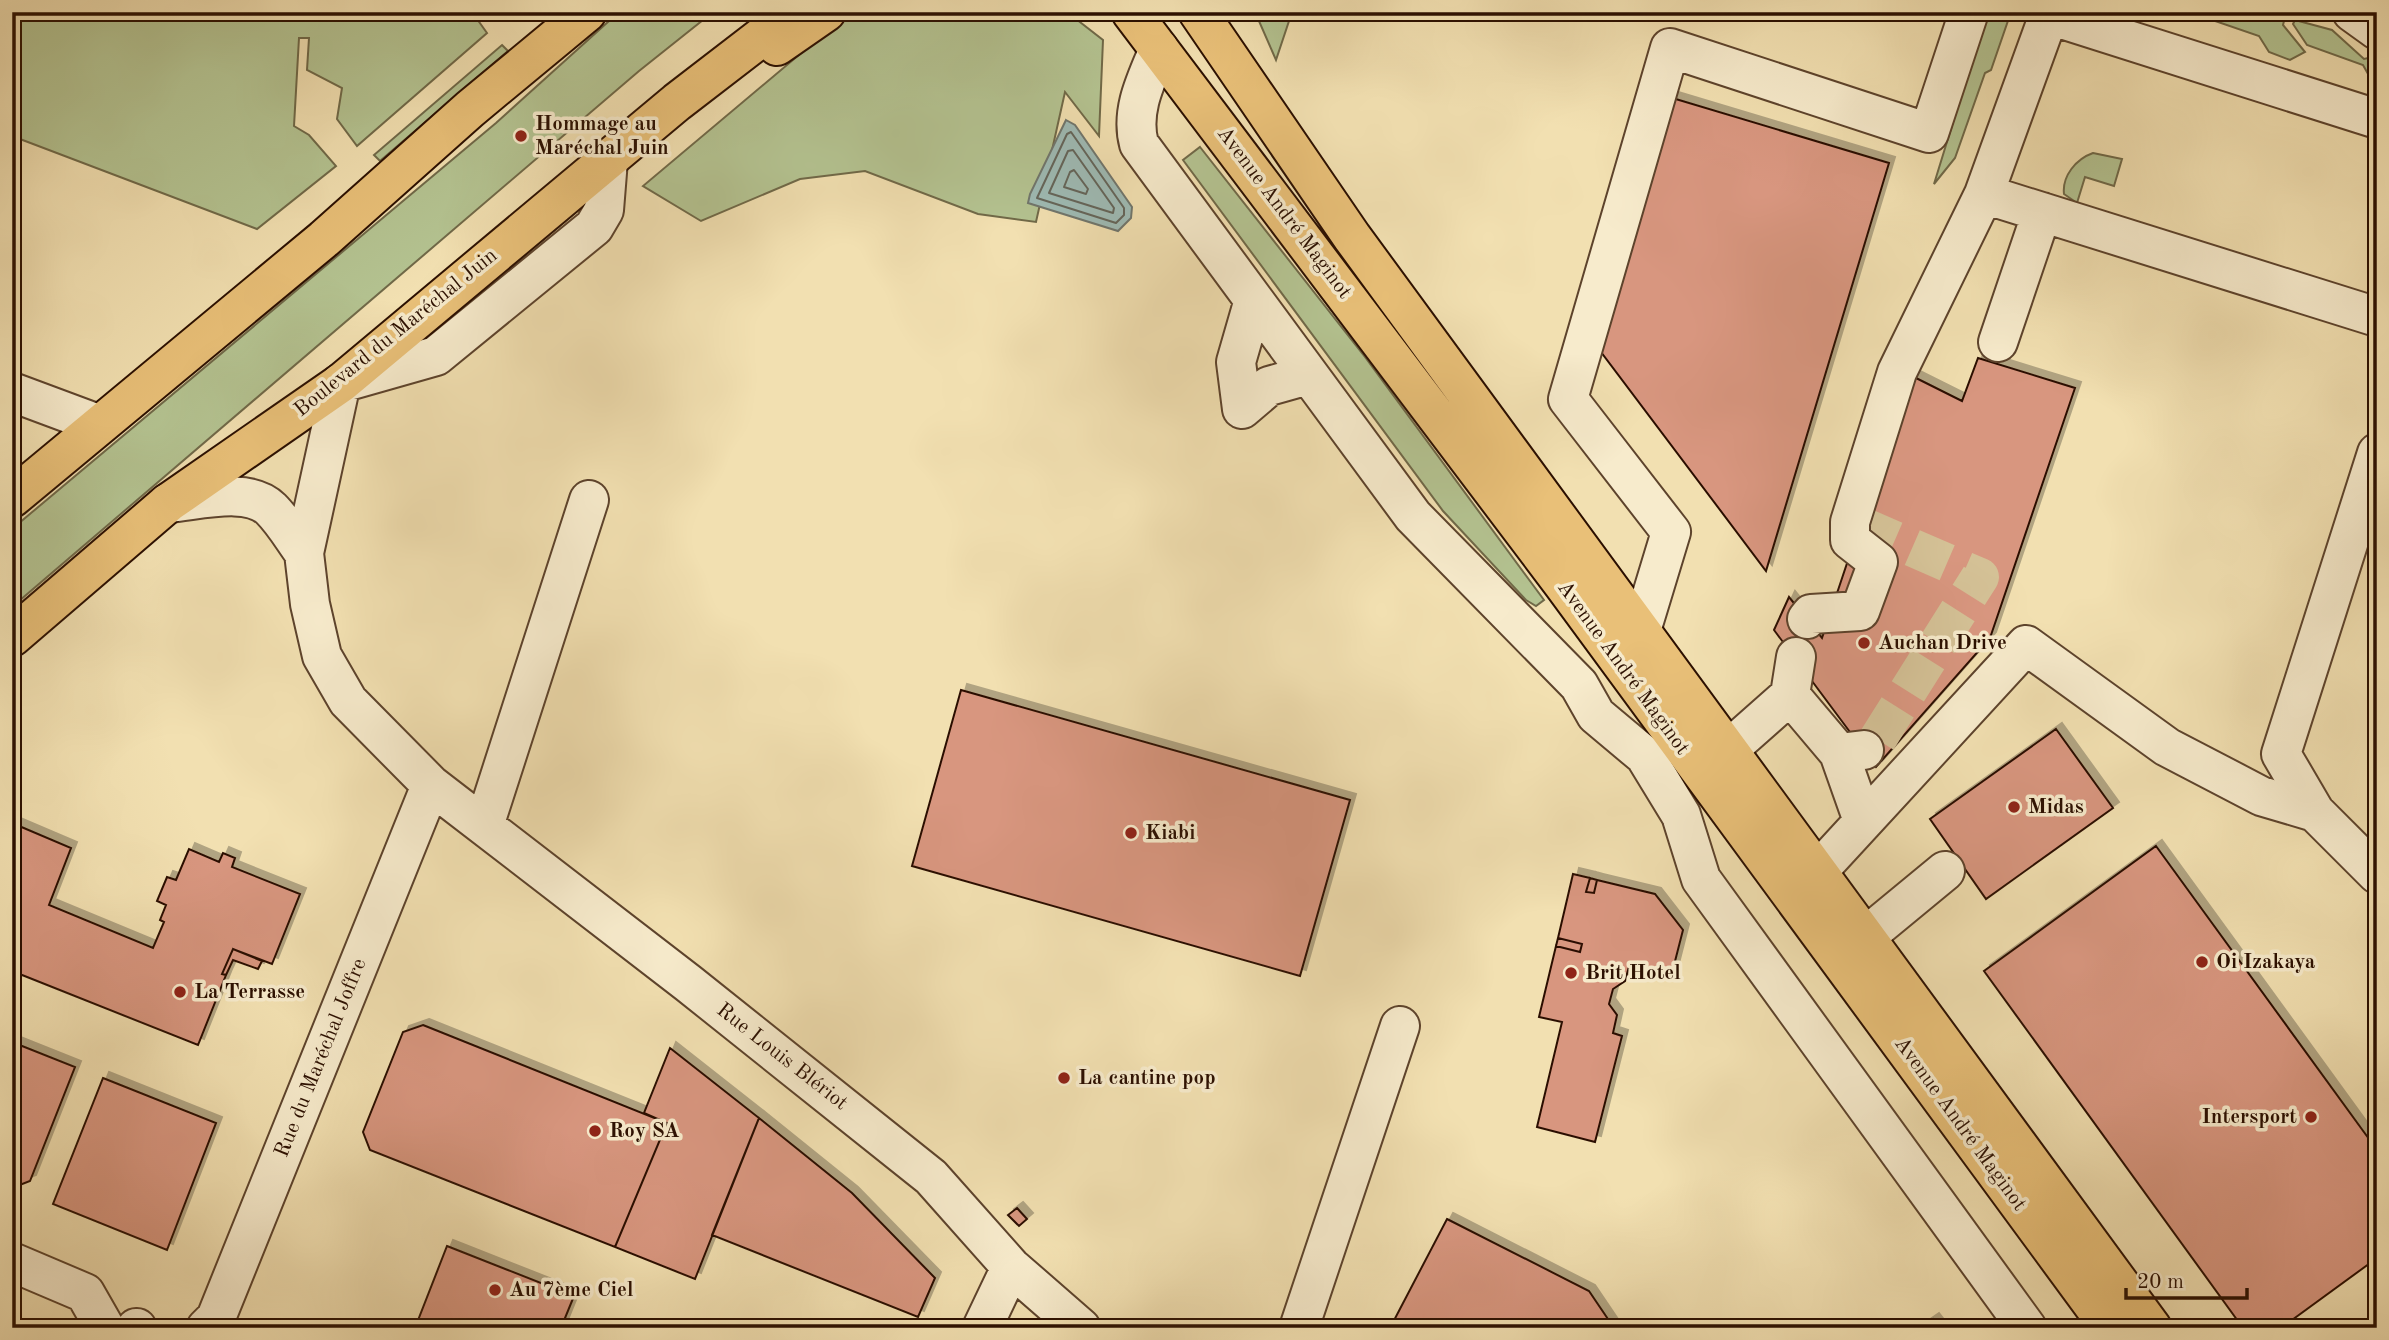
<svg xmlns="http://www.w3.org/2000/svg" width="2389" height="1340" viewBox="0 0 2389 1340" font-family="'Old Standard TT',serif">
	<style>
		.green { fill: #b4c391; stroke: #706948; stroke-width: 2 }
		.water { fill: #9ebbb5; stroke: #70766d; stroke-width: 2 }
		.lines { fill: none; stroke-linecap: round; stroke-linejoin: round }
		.shore { stroke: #64655a; stroke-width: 2 }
		.building { fill: #d8967f; stroke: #2b0f00; stroke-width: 2; filter: url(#shadow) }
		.minor-tunnel { stroke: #d4c196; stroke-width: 38; stroke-dasharray: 38 19; stroke-linecap: butt }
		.minor-casing { stroke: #5d432c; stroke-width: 42 }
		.major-casing { stroke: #2b0f00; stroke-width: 42 }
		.minor { stroke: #f7ebcc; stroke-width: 38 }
		.major { stroke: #e9c078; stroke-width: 38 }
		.poi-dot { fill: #8f2418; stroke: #f7ebcc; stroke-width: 2.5 }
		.labels { text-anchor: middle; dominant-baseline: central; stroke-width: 7; stroke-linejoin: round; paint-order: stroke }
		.poi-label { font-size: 21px; font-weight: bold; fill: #2b0f00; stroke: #f7ebcc; text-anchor: start }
		.street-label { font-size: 21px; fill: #2b0f00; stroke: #f7ebcc }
	</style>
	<defs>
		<filter id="shadow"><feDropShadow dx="6" dy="-6" stdDeviation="0" flood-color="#0004"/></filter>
	</defs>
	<rect width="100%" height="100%" fill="#f2e0b1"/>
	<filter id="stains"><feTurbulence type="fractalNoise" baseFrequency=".00286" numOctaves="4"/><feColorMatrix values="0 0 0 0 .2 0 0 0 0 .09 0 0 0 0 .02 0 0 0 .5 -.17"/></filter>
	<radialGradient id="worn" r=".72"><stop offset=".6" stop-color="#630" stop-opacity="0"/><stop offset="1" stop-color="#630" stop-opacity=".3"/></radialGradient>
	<path class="green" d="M 12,12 L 472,12 L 487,33 L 357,146 L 337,119 L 342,88 L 307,70 L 309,38 L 299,38 L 294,126 L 309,135 L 336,166 L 257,229 L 12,136 Z
		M 619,12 L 713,12 L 639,71 L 12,607 L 12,529 L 496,123 Z
		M 850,12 L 1067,12 L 1103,40 L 1099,136 L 1065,92 L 1036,222 L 978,214 L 865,171 L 800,179 L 701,221 L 643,186 Z
		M 1255,12 L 1292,12 L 1276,60 Z
		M 1987,12 L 2011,12 L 1991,70 L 1985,73 L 1955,158 L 1934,184 Z
		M 2189,12 L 2275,12 L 2285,17 L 2283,25 L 2305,52 L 2290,60 L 2269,52 L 2259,36 Z
		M 2295,20 L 2332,30 L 2364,59 L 2377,56 L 2377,90 L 2363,65 L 2307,45 L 2293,24 Z
		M 502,45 L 508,51 L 380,161 L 374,155 Z
		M 1200,147 L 1365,357 L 1544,600 L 1536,606 L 1526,600 L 1443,511 L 1183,160 Z
		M 2093,153 L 2122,159 L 2114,186 L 2085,177 L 2077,203 L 2064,194 C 2062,176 2076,159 2093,153 Z"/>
	<path class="water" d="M 1066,120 L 1075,125 L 1132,207 L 1131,218 L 1118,231 L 1028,203 L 1030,194 Z"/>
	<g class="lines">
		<path class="shore" d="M 1071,132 L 1124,208 L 1124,215 L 1116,223 L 1037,198 L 1067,134 Z
			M 1073,150 L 1114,208 L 1113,213 L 1049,193 L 1068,151 Z
			M 1074,170 L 1088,189 L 1086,194 L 1064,187 L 1070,172 Z"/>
	</g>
	<path class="building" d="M 1669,97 L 1889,163 L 1766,571 L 1595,344 Z
		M 1978,358 L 2075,388 L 1990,638 L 1876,767 L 1774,630 L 1789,597 L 1822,638 L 1910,375 L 1962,401 Z
		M 961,690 L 1350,800 L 1300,976 L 912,866 Z
		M 2056,729 L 2113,808 L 1986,899 L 1930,819 Z
		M 12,823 L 71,848 L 49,905 L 153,948 L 164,922 L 160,920 L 166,905 L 157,901 L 167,877 L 176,880 L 189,849 L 219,862 L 223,853 L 235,858 L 232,867 L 300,894 L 272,964 L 233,949 L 222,974 L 226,975 L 198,1045 L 12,971 Z
		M 2156,846 L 2377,1150 L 2377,1258 L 2281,1328 L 2243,1328 L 1984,971 Z
		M 1573,874 L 1590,878 L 1586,892 L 1594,893 L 1597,880 L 1655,894 L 1683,930 L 1672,973 L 1630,963 L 1625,981 L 1613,989 L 1609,1004 L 1617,1015 L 1613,1033 L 1622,1036 L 1595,1142 L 1537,1127 L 1562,1022 L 1539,1017 L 1556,946 L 1580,952 L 1582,944 L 1558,938 Z
		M 1590,878 L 1597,880 L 1594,893 L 1586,892 Z
		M 1558,938 L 1582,944 L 1580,952 L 1556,946 Z
		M 233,949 L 262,961 L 258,969 L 233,960 L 226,975 L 222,974 Z
		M 423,1025 L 667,1123 L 615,1247 L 370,1150 L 363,1132 L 403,1032 Z
		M 12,1042 L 75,1067 L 30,1181 L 12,1188 Z
		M 670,1048 L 759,1118 L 695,1279 L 615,1247 L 667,1123 L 644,1113 Z
		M 103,1078 L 216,1123 L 167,1250 L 53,1204 Z
		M 759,1118 L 852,1193 L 935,1278 L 918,1317 L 712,1235 Z
		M 1017,1208 L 1027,1219 L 1019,1226 L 1008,1215 Z
		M 1447,1219 L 1589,1291 L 1614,1328 L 1390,1328 Z
		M 447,1246 L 574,1296 L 561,1328 L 415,1328 Z
		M 1933,1319 L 1940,1328 L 1920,1328 Z"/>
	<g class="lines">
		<path class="minor-tunnel" d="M 1860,525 L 1980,577 L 1874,745 L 1864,750"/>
		<defs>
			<path id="minor" d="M 2050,12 L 1984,194 L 2377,317
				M 2352,12 L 2377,30
				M 2049,15 L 2377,119
				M 1159,49 C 1146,80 1130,111 1139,144 L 1413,516 L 1579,685 L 1596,715 L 1645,756 L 1681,815 L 1701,879 L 2027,1328
				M 608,160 L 604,210 L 594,227 L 436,356 L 341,383 L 304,553 L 310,604 L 322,656 L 348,701 L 431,785 L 688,983 L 931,1177 L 1011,1267 L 982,1328
				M 1998,342 L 2042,212
				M 12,392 L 98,424
				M 1242,409 L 1236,362 L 1253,303
				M 1242,409 L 1269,386 L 1308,375
				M 2377,453 L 2281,754 L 2315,812 L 2377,874
				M 168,503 C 197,501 248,486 271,509 C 284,522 293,538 304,553
				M 1807,619 L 1811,614 L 1860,611 L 1878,562 L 1850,540 L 1850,522 L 1897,372 L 1984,194
				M 1641,631 L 1671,532 L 1568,399 L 1670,48 L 1929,133 L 1969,12
				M 1796,657 L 1790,695 L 1839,753 L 1864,750
				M 1729,749 L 1790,695
				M 1839,753 L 1863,821
				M 485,823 L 589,500
				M 1817,872 L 2026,645 L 2167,747 L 2261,796 L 2315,812
				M 1865,937 L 1945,871
				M 12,1262 L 85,1293 L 105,1328
				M 1011,1267 L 1081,1328
				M 136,1328 L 137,1328
				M 206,1328 L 216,1318 L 431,785
				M 1299,1328 L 1400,1026"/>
			<path id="major" d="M 1131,12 L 1563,584 L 2110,1328
				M 1198,12 L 1352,237 L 2152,1328
				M 777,46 L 826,12
				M 12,498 L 324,239 L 470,109 L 587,12
				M 12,637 L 168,503 L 341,383 L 677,102 L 794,12"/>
		</defs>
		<use href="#minor" class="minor-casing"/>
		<use href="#major" class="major-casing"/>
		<use href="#minor" class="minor"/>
		<use href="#major" class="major"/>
	</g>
	<g class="poi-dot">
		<circle cx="521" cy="136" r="7"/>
		<circle cx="1864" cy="643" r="7"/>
		<circle cx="2014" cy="807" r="7"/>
		<circle cx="1131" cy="833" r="7"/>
		<circle cx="2202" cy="962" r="7"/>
		<circle cx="1571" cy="973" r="7"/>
		<circle cx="180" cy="992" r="7"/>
		<circle cx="1064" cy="1078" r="7"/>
		<circle cx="2311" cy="1117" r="7"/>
		<circle cx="595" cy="1131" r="7"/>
		<circle cx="495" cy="1290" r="7"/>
	</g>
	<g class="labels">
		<g class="poi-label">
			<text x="535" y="124">Hommage au<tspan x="535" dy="24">Maréchal Juin</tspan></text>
			<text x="1878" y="643">Auchan Drive</text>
			<text x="2028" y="807">Midas</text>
			<text x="1145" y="833">Kiabi</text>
			<text x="2216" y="962">Oi Izakaya</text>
			<text x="1585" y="973">Brit Hotel</text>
			<text x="194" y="992">La Terrasse</text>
			<text x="1078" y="1078">La cantine pop</text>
			<text x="2297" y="1117" text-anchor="end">Intersport</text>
			<text x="609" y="1131">Roy SA</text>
			<text x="509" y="1290">Au 7ème Ciel</text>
		</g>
		<g class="street-label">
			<text transform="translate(1284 213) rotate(53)">Avenue André Maginot</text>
			<text transform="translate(396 333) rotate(-39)">Boulevard du Maréchal Juin</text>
			<text transform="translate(1623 668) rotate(54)">Avenue André Maginot</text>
			<text transform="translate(782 1057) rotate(38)">Rue Louis Blériot</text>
			<text transform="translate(321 1058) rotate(-68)">Rue du Maréchal Joffre</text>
			<text transform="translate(1960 1124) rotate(54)">Avenue André Maginot</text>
		</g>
	</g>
	<rect width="2389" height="1340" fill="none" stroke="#f2e0b1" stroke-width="42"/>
	<rect x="14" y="14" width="2361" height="1312" fill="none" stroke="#2b0f00" stroke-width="3.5"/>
	<rect x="21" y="21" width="2347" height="1298" fill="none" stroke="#2b0f00" stroke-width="2"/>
	<path d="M2126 1288v10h121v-10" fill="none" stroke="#2b0f00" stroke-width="3.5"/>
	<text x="2137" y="1288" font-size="21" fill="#2b0f00" stroke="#f7ebcc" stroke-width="5" paint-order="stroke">20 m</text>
	<rect width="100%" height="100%" filter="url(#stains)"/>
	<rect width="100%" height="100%" fill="url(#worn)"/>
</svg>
